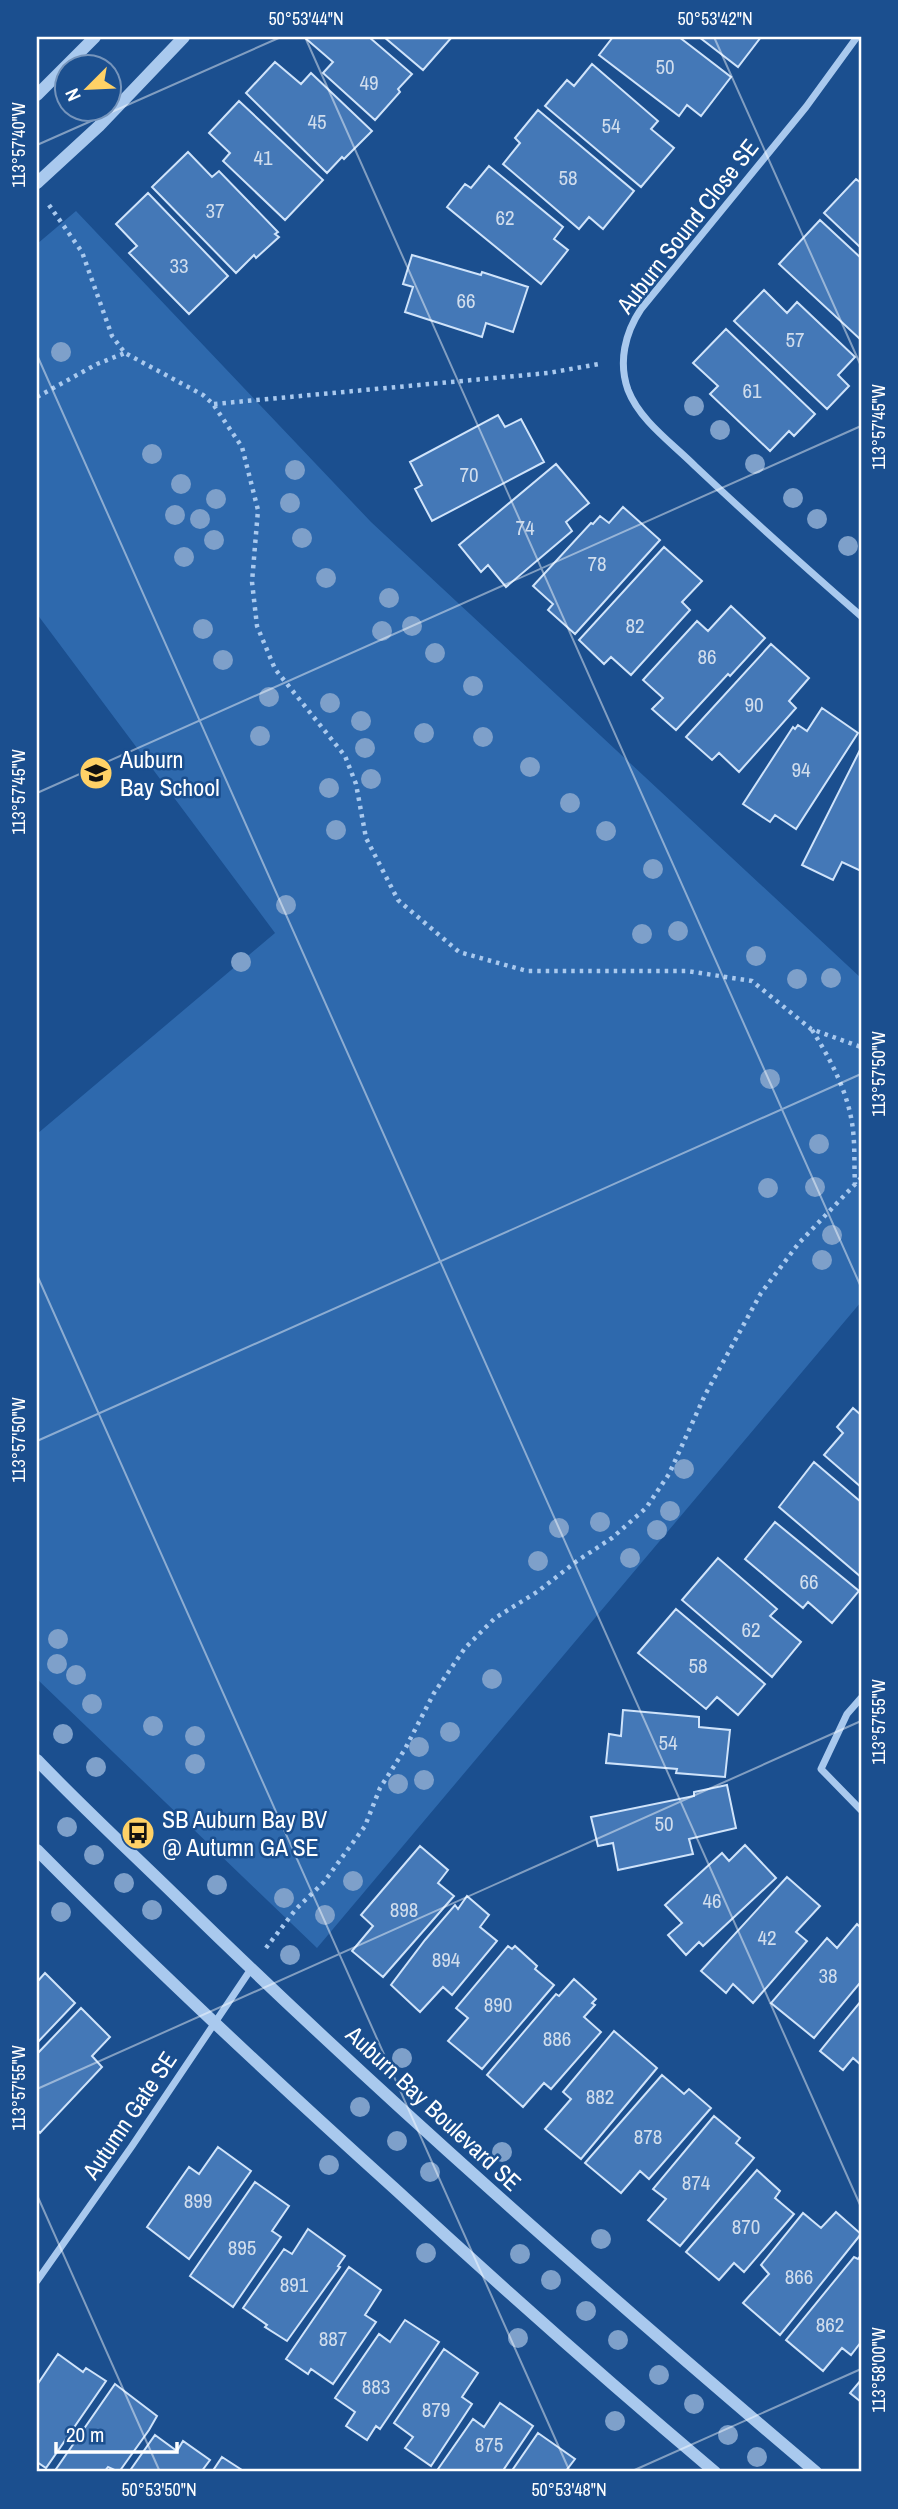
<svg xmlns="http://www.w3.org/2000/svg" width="898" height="2509" viewBox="0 0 898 2509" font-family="'Archivo Narrow',sans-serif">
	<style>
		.green { fill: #2e69ad }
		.building { fill: #4478b7; stroke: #cfe3fa; stroke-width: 2 }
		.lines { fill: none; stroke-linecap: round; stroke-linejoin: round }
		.path { stroke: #a9c9ee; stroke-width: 4.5; stroke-dasharray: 3.5 5; stroke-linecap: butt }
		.minor { stroke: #a9c9ee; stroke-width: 7 }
		.tertiary { stroke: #a9c9ee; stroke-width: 12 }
		.tree { fill: #7ea0ca }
		.ticks { fill: none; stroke: #fff; stroke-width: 2; stroke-opacity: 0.45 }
		.labels { text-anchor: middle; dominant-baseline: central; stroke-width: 5; stroke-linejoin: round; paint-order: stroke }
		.number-label { font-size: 21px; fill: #d0dded }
		.street-label { font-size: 24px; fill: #fff; stroke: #1b4f8f }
		.poi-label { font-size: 24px; fill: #fff; stroke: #1b4f8f; text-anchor: start }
		.neatline { fill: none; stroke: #fff; stroke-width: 2.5 }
		.ticks-label { font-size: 18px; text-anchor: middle; fill: #fff }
	</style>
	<rect width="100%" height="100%" fill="#1b4f8f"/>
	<path class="green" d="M 76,211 L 371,522 L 861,978 L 861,1302 L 317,1948 L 37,1679 L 37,1134 L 275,933 L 37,614 L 37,244 Z"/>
	<path class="building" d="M 304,37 L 369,37 L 412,74 L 398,89 L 400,92 L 375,120 L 323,73 L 333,62 Z
		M 384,37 L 452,37 L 423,70 Z
		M 613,37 L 679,37 L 731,77 L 701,116 L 687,105 L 679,116 L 599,55 Z
		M 699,37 L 761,37 L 738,67 Z
		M 275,62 L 301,84 L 311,73 L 372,131 L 344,159 L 342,157 L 327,173 L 246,93 Z
		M 592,64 L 658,121 L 651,129 L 674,148 L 641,187 L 545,106 L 567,80 L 574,86 Z
		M 239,101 L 323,180 L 285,220 L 223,161 L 230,153 L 209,133 Z
		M 538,110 L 634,191 L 603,229 L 589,217 L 579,229 L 503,164 L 520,143 L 515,138 Z
		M 188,152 L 212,177 L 219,171 L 278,232 L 275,234 L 279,237 L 256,258 L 254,255 L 236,273 L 152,187 Z
		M 489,166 L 563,227 L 554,239 L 568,250 L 541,284 L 447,207 L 465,184 L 471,188 Z
		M 856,179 L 861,183 L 861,248 L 824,213 Z
		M 148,193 L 228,276 L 189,314 L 129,253 L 137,246 L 116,224 Z
		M 820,220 L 861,258 L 861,340 L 779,264 Z
		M 412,255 L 481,275 L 482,272 L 528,287 L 513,332 L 486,323 L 482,337 L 405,312 L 413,287 L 403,284 Z
		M 764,290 L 787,313 L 797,302 L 855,357 L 838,375 L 849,386 L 827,409 L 734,321 Z
		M 726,329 L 815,414 L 794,436 L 789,431 L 770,451 L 710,394 L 718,386 L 693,363 Z
		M 498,415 L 505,427 L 521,419 L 544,462 L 432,521 L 415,489 L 422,485 L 410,462 Z
		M 556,464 L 589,503 L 566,522 L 572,531 L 506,587 L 488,565 L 481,572 L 459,545 Z
		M 623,507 L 660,540 L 575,634 L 548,610 L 553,604 L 533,586 L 591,523 L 593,524 L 600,516 L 609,523 Z
		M 664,547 L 702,581 L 682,602 L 690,610 L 631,675 L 611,657 L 604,664 L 579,640 Z
		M 731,606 L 765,638 L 730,676 L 728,674 L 676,730 L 652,709 L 663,698 L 643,680 L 697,621 L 708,631 Z
		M 771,644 L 809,678 L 789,701 L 796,708 L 739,772 L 719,753 L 712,760 L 686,737 Z
		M 822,708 L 858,733 L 796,829 L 775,815 L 770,822 L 743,804 L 793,727 L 795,729 L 798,725 L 807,731 Z
		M 861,748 L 861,871 L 842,862 L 833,880 L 802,865 Z
		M 853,1408 L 861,1415 L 861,1487 L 824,1455 L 843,1433 L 837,1427 Z
		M 814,1462 L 861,1502 L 861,1577 L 779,1507 Z
		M 775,1522 L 859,1591 L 832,1623 L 808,1602 L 803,1608 L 745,1559 Z
		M 718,1558 L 777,1609 L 770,1616 L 801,1642 L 772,1677 L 682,1600 Z
		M 676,1609 L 765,1684 L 738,1715 L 717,1697 L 706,1709 L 638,1653 Z
		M 623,1710 L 699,1717 L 699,1727 L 730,1730 L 725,1777 L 676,1773 L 677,1769 L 606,1763 L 609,1734 L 621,1736 Z
		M 727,1785 L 736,1828 L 689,1839 L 693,1854 L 618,1870 L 613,1843 L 598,1846 L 591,1817 L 694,1796 L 694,1792 Z
		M 745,1845 L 776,1878 L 703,1946 L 699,1942 L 686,1955 L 668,1935 L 682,1923 L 665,1905 L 722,1853 L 729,1861 Z
		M 420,1846 L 448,1870 L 438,1883 L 454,1896 L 383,1977 L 352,1951 L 373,1926 L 361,1915 Z
		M 787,1877 L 820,1906 L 796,1932 L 807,1941 L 753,2003 L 733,1984 L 726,1993 L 701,1971 Z
		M 467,1896 L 489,1915 L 480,1927 L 497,1941 L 452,1995 L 443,1987 L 420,2012 L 391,1985 L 425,1940 L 455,1905 L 458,1909 Z
		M 857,1924 L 861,1928 L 861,1985 L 859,1984 L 814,2038 L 771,2003 L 827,1938 L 837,1948 Z
		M 508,1946 L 512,1949 L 515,1946 L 537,1966 L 535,1969 L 554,1985 L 482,2069 L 448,2041 L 468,2018 L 456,2008 Z
		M 45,1973 L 75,2003 L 37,2043 L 37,1982 Z
		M 574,1979 L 596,1999 L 592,2003 L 595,2005 L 584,2017 L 601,2032 L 551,2089 L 544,2083 L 523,2107 L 487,2075 L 556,1994 L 559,1996 Z
		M 861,2001 L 861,2065 L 853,2058 L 843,2070 L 820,2051 Z
		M 81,2008 L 110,2037 L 92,2056 L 102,2067 L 40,2133 L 37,2129 L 37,2054 Z
		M 614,2031 L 657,2068 L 581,2159 L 545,2129 L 571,2099 L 563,2092 Z
		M 662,2075 L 684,2094 L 689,2089 L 711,2108 L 649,2179 L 640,2171 L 621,2193 L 585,2163 Z
		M 714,2116 L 740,2138 L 736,2143 L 754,2158 L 680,2246 L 648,2220 L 666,2199 L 653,2189 Z
		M 218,2147 L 251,2171 L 189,2259 L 147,2227 L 189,2167 L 199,2174 Z
		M 757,2170 L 780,2191 L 775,2198 L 794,2214 L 744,2272 L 734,2263 L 719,2280 L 686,2252 Z
		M 255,2182 L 289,2206 L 272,2231 L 281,2237 L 233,2307 L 190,2276 Z
		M 836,2212 L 861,2234 L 780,2335 L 743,2303 L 769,2274 L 761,2265 L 803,2213 L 821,2228 Z
		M 308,2229 L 345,2256 L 338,2266 L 340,2267 L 287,2341 L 265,2327 L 267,2325 L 243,2308 L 284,2249 L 292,2254 Z
		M 861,2255 L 861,2342 L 851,2355 L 842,2348 L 823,2371 L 786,2340 L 854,2257 L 858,2259 Z
		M 349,2267 L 381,2290 L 365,2315 L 376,2322 L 333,2384 L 311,2369 L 308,2374 L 286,2359 Z
		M 405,2320 L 439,2342 L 380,2429 L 376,2426 L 367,2440 L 346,2426 L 355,2412 L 335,2398 L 379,2334 L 390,2342 Z
		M 444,2349 L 478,2373 L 462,2397 L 472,2404 L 431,2466 L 405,2448 L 413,2437 L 394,2423 Z
		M 58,2354 L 83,2372 L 86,2368 L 106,2381 L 46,2468 L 37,2462 L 37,2385 Z
		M 861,2380 L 861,2402 L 850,2393 Z
		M 115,2384 L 157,2416 L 149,2430 L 119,2472 L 108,2467 L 104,2472 L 54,2472 Z
		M 500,2403 L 533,2426 L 502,2472 L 436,2472 L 473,2419 L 484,2427 Z
		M 538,2433 L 575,2459 L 565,2472 L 511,2472 Z
		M 155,2435 L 177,2451 L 183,2441 L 210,2460 L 201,2472 L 129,2472 Z
		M 222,2457 L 245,2472 L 212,2472 Z"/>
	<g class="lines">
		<path class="path" d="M 49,205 L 82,252 L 112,336 L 125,353 L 203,395 L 213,404 L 242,447 L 258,510 L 252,582 L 257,626 L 275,669 L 345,756 L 356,784 L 366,838 L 398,900 L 459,952 L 527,971 L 687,971 L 752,981 L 811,1029 L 861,1047
			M 37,397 L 97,364 L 125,353
			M 214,404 L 548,373 L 599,364
			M 812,1030 C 831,1060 849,1094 853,1130 C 855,1148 854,1166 855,1184
			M 266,1948 L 296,1909 L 324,1882 L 365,1826 L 380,1788 L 405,1749 L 434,1693 L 465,1648 L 495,1618 L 537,1592 L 577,1561 L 612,1538 L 646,1508 L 669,1474 L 705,1395 L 761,1293 L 799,1243 L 861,1178"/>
		<path class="minor" d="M 857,37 L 806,107 L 641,309 C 625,333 618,362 628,390 C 640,421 672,443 695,466 C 749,517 805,567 861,616
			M 861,1698 L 847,1714 L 821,1769 L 861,1810
			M 37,2281 L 132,2146 L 251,1969"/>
		<path class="tertiary" d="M 37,95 L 95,37
			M 37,183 L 99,126 L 184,37
			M 37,1760 C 83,1808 133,1854 181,1901 C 385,2100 599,2288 816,2472
			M 37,1850 C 152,1966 272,2078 394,2188 C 499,2285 606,2380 715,2472"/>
	</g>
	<g class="tree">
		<circle cx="61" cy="352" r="10"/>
		<circle cx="694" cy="406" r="10"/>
		<circle cx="720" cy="430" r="10"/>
		<circle cx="152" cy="454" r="10"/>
		<circle cx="755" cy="464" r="10"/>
		<circle cx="295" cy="470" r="10"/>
		<circle cx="181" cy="484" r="10"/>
		<circle cx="793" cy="498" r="10"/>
		<circle cx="216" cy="499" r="10"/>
		<circle cx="290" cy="503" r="10"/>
		<circle cx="175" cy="515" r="10"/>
		<circle cx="200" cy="519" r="10"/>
		<circle cx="817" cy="519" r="10"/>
		<circle cx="302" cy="538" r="10"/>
		<circle cx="214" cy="540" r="10"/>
		<circle cx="848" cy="546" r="10"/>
		<circle cx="184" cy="557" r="10"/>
		<circle cx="326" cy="578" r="10"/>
		<circle cx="389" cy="598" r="10"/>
		<circle cx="412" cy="626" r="10"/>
		<circle cx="203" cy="629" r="10"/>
		<circle cx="382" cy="631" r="10"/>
		<circle cx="435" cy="653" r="10"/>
		<circle cx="223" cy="660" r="10"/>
		<circle cx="473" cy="686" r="10"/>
		<circle cx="269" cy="697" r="10"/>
		<circle cx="330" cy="703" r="10"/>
		<circle cx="361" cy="721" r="10"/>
		<circle cx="424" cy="733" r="10"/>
		<circle cx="260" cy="736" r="10"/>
		<circle cx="483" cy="737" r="10"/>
		<circle cx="365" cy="748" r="10"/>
		<circle cx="530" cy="767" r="10"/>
		<circle cx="371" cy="779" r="10"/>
		<circle cx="329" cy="788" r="10"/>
		<circle cx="570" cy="803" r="10"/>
		<circle cx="336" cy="830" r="10"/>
		<circle cx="606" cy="831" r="10"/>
		<circle cx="653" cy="869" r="10"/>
		<circle cx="286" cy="905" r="10"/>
		<circle cx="678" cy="931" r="10"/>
		<circle cx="642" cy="934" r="10"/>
		<circle cx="756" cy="956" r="10"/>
		<circle cx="241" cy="962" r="10"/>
		<circle cx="831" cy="978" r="10"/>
		<circle cx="797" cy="979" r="10"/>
		<circle cx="770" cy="1079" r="10"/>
		<circle cx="819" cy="1144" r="10"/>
		<circle cx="815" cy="1187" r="10"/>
		<circle cx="768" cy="1188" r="10"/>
		<circle cx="832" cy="1235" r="10"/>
		<circle cx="822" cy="1260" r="10"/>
		<circle cx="684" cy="1469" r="10"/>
		<circle cx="670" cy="1511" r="10"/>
		<circle cx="600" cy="1522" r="10"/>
		<circle cx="559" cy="1528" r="10"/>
		<circle cx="657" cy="1530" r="10"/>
		<circle cx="630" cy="1558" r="10"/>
		<circle cx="538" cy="1561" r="10"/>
		<circle cx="58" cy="1639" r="10"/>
		<circle cx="57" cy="1664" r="10"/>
		<circle cx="76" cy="1675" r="10"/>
		<circle cx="492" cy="1679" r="10"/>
		<circle cx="92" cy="1704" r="10"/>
		<circle cx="153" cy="1726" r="10"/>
		<circle cx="450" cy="1732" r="10"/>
		<circle cx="63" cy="1734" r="10"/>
		<circle cx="195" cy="1736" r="10"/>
		<circle cx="419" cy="1747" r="10"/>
		<circle cx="195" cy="1764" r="10"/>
		<circle cx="96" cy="1767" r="10"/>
		<circle cx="424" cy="1780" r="10"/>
		<circle cx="398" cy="1784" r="10"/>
		<circle cx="67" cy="1827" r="10"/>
		<circle cx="94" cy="1855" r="10"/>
		<circle cx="353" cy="1881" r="10"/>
		<circle cx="124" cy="1883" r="10"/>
		<circle cx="217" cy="1885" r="10"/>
		<circle cx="284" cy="1898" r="10"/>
		<circle cx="152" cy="1910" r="10"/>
		<circle cx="61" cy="1912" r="10"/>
		<circle cx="325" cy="1915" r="10"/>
		<circle cx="290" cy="1955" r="10"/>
		<circle cx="402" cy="2058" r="10"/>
		<circle cx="360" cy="2107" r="10"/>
		<circle cx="397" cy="2141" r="10"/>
		<circle cx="502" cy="2152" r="10"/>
		<circle cx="329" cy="2165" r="10"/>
		<circle cx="430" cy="2172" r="10"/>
		<circle cx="601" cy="2239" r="10"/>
		<circle cx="426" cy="2253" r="10"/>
		<circle cx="520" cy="2254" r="10"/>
		<circle cx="551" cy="2280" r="10"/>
		<circle cx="586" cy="2311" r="10"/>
		<circle cx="518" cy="2338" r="10"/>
		<circle cx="618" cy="2340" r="10"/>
		<circle cx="659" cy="2375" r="10"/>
		<circle cx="694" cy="2404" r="10"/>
		<circle cx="615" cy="2421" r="10"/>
		<circle cx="728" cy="2435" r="10"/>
		<circle cx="757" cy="2457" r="10"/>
	</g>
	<path class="ticks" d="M 305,37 L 861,1287M 714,37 L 861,366M 37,145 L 281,37M 37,355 L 861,2207M 37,793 L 861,426M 37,1275 L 570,2472M 37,1441 L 861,1074M 37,2089 L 861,1721M 37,2195 L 160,2472M 630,2472 L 861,2369"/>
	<defs>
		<symbol id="school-disc" viewBox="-11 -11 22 22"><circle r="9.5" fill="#ffd166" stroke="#1b4f8f"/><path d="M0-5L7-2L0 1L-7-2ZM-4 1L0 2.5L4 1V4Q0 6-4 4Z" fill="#111"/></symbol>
		<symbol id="bus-disc" viewBox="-11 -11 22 22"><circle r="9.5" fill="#ffd166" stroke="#1b4f8f"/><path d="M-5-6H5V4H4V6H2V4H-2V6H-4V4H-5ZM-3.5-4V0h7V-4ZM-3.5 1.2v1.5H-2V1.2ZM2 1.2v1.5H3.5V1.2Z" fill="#111"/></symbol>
	</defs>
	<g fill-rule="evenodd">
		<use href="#school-disc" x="77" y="754" width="38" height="38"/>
		<use href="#bus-disc" x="119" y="1814" width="38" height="38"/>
	</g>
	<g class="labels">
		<g class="number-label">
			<text x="665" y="66">50</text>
			<text x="369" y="82">49</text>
			<text x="317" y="121">45</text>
			<text x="611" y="125">54</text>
			<text x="263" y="157">41</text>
			<text x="568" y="177">58</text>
			<text x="215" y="210">37</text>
			<text x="505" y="217">62</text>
			<text x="179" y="265">33</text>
			<text x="466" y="300">66</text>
			<text x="795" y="339">57</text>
			<text x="752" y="390">61</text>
			<text x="469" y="474">70</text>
			<text x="525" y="527">74</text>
			<text x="597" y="563">78</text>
			<text x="635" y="625">82</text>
			<text x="707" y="656">86</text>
			<text x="754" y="704">90</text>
			<text x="801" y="769">94</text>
			<text x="809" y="1581">66</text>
			<text x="751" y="1629">62</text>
			<text x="698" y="1665">58</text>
			<text x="668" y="1742">54</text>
			<text x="664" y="1823">50</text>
			<text x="712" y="1900">46</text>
			<text x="404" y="1909">898</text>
			<text x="767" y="1937">42</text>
			<text x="446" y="1959">894</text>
			<text x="828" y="1975">38</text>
			<text x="498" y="2004">890</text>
			<text x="557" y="2038">886</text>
			<text x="600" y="2096">882</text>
			<text x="648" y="2136">878</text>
			<text x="696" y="2182">874</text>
			<text x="198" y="2200">899</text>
			<text x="746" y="2226">870</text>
			<text x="242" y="2247">895</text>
			<text x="799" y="2276">866</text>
			<text x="294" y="2284">891</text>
			<text x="830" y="2324">862</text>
			<text x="333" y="2338">887</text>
			<text x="376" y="2386">883</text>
			<text x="436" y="2409">879</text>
			<text x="489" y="2444">875</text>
		</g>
		<g class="street-label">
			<text transform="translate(687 226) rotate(-52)">Auburn Sound Close SE</text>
			<text transform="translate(434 2108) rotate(43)">Auburn Bay Boulevard SE</text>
			<text transform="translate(129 2115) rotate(-56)">Autumn Gate SE</text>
		</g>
		<g class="poi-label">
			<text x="120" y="759">Auburn<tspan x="120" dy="28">Bay School</tspan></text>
			<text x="162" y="1819">SB Auburn Bay BV<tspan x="162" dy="28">@ Autumn GA SE</tspan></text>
		</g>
	</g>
	<rect width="898" height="2509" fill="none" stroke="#1b4f8f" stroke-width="77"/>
	<g transform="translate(88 88) rotate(246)"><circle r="33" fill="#1b4f8f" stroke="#7695bc" stroke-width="2"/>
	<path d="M0-5L12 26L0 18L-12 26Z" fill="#ffd166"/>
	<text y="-10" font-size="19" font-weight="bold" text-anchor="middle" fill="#ffffff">N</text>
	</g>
	<path d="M56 2442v10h121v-10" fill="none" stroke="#ffffff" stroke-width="3.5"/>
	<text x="66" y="2442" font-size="21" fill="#ffffff" stroke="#1b4f8f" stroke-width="5" paint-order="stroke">20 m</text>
	<rect x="38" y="38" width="822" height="2432" class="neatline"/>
	<g class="ticks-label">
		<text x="306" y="25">50°53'44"N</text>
		<text x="715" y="25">50°53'42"N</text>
		<text transform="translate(19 145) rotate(-90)" y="6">113°57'40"W</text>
		<text transform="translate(879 427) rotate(-90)" y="6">113°57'45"W</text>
		<text transform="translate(19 792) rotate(-90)" y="6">113°57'45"W</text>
		<text transform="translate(879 1074) rotate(-90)" y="6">113°57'50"W</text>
		<text transform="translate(19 1440) rotate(-90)" y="6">113°57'50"W</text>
		<text transform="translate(879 1722) rotate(-90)" y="6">113°57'55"W</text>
		<text transform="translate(19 2088) rotate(-90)" y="6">113°57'55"W</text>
		<text transform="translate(879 2370) rotate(-90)" y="6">113°58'00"W</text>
		<text x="159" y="2496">50°53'50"N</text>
		<text x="569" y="2496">50°53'48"N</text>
	</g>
</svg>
